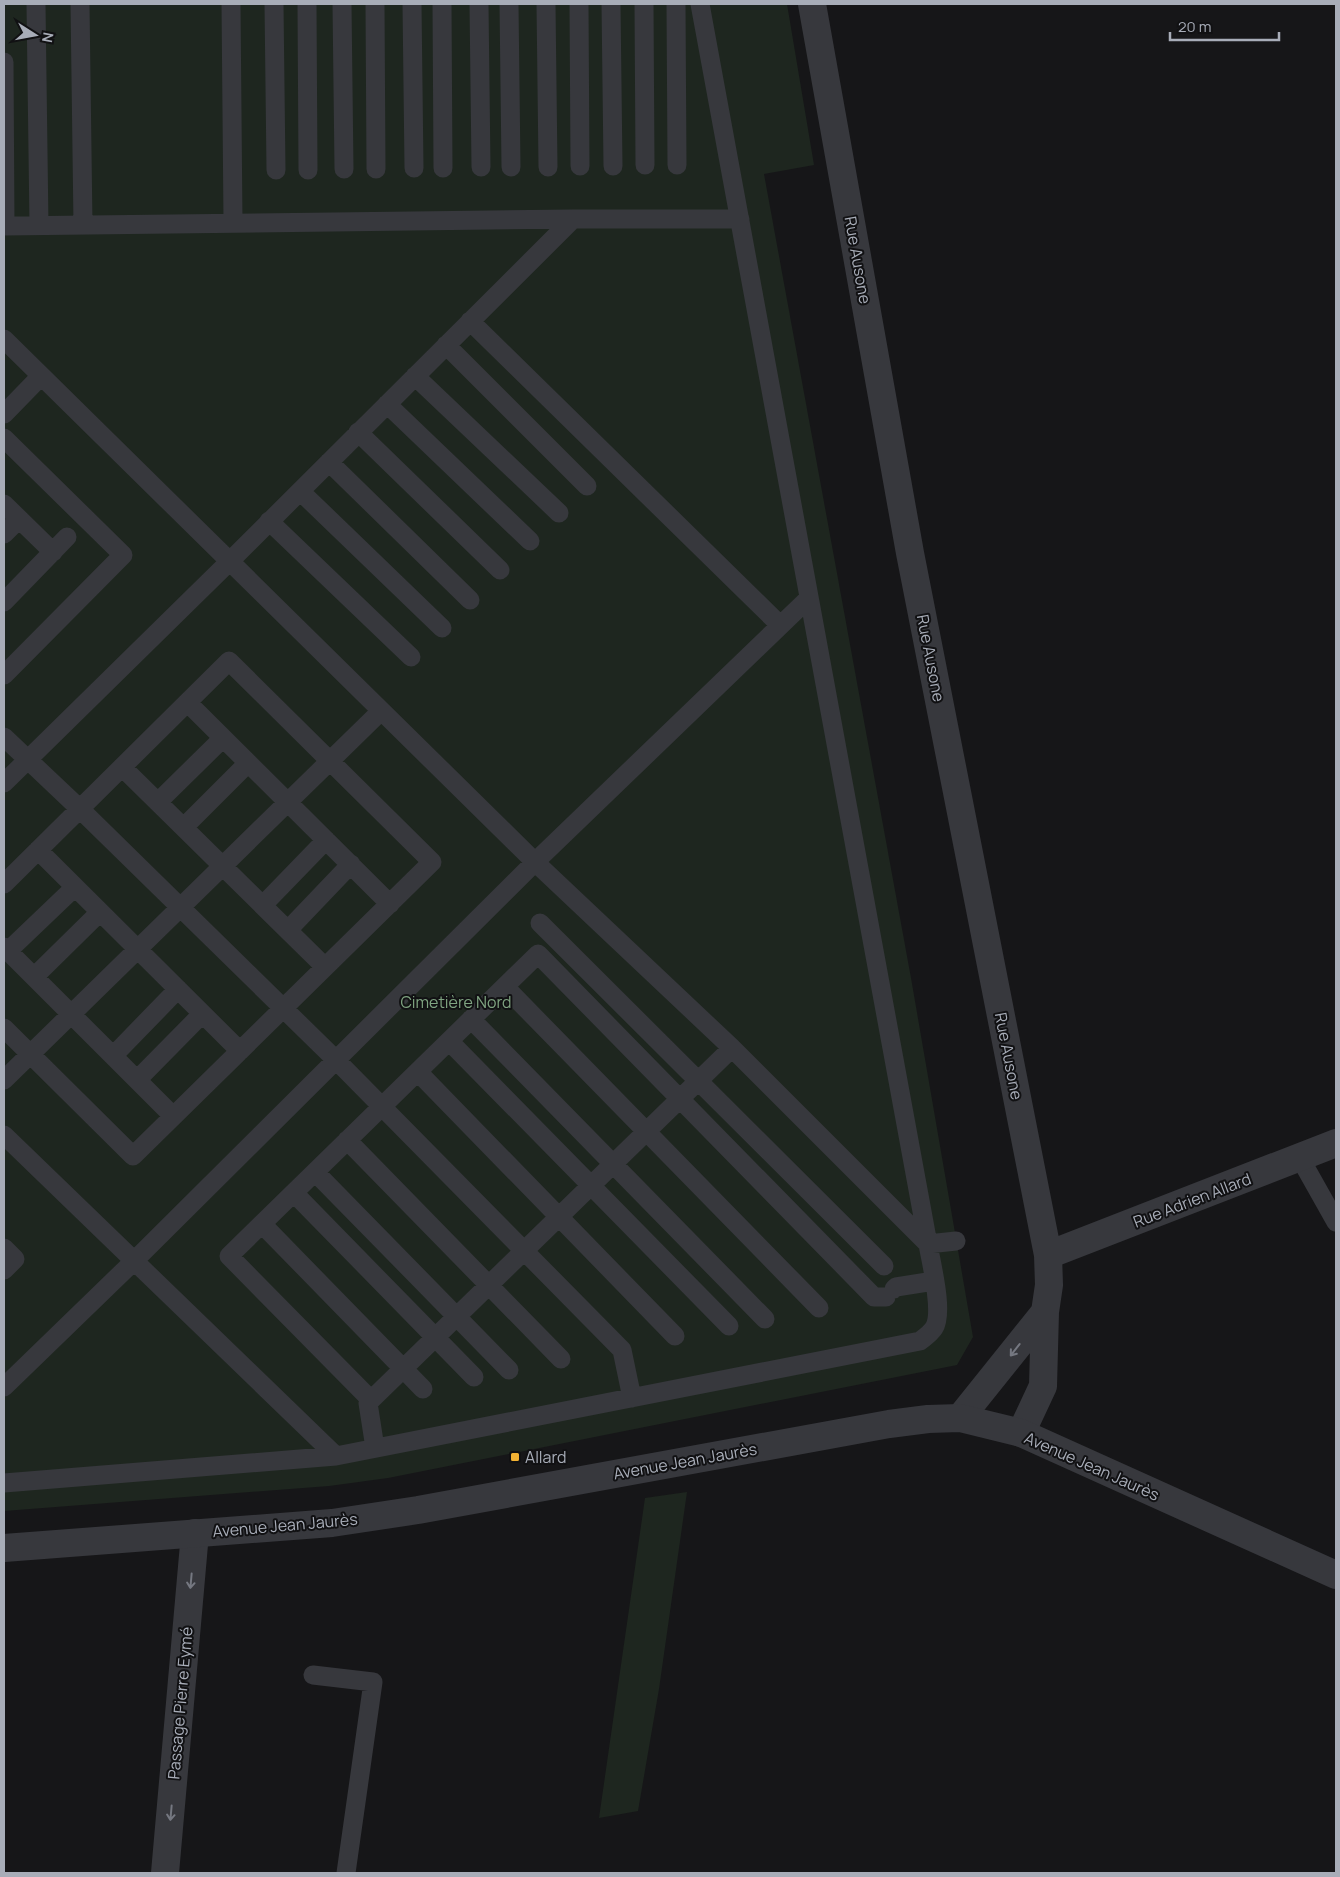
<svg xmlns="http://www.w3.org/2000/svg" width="1340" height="1877" viewBox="0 0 1340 1877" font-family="Manrope,sans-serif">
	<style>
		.green { fill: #1e261f }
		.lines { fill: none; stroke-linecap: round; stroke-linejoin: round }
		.service { stroke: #37383d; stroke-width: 19 }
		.minor { stroke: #37383d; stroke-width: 28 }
		.tertiary { stroke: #37383d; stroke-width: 28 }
		.oneway { stroke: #757881 }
		.poi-dot { fill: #f3b233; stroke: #111113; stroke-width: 2 }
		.labels { text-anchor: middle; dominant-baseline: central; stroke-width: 4; stroke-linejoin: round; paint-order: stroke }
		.street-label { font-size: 16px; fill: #a8adb8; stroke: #111113 }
		.park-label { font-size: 16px; fill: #7fa381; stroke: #111113 }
		.poi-label { font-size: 16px; fill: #a8adb8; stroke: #111113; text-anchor: start }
	</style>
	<rect width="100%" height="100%" fill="#161618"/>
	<path class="green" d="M 4,4 L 787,4 L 814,165 L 764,174 L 911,978 L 973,1337 L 957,1365 L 388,1478 L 329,1486 L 4,1511 Z
		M 687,1492 L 659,1689 L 638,1811 L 599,1818 L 645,1498 Z"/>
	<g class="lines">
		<path class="service" d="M 36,4 L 39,226
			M 80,4 L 83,225
			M 231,4 L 233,222
			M 274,4 L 276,170
			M 307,4 L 308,170
			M 342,4 L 344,169
			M 375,4 L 376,169
			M 412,4 L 414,168
			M 442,4 L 443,168
			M 479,4 L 481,167
			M 509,4 L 511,167
			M 546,4 L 548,167
			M 579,4 L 580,166
			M 611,4 L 613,166
			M 644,4 L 645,165
			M 676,4 L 677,165
			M 4,62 L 5,226
			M 4,226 L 573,219 L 740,219
			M 470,321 L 780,625
			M 4,339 L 535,862 L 732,1048 L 928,1244 L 956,1241
			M 446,345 L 587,486
			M 415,376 L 559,513
			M 387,404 L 530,541
			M 4,414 L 41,376
			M 358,432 L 500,570
			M 4,438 L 123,555 L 4,675
			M 329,462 L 470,600
			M 300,491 L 442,628
			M 4,504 L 53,552
			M 269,521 L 411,657
			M 4,534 L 19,519
			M 4,602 L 67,537
			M 188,703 L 390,904
			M 4,737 L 80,809 L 336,1060 L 622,1350 L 632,1398
			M 122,767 L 325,967
			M 4,783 L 229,562 L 573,219
			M 158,802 L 223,738
			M 184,827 L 248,763
			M 38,850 L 240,1051
			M 4,884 L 229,661 L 432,862 L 133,1156 L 4,1028
			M 263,905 L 326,840
			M 540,923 L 884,1266
			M 288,930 L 351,864
			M 4,947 L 173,1116
			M 8,951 L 75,887
			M 34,977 L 100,912
			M 505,987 L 819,1308
			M 471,1019 L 765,1319
			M 449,1041 L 729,1326
			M 113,1056 L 178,989
			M 418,1072 L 675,1336
			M 4,1080 L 381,711
			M 137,1080 L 202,1014
			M 4,1135 L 336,1456
			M 347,1140 L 561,1359
			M 1300,1158 L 1336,1222
			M 315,1172 L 509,1370
			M 294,1193 L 474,1377
			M 262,1224 L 423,1389
			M 4,1248 L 15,1259 L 4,1270
			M 894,1289 L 896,1287 L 934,1281
			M 4,1387 L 134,1261 L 535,862 L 809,598
			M 371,1400 L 229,1256 L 538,954 L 874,1297 L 886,1297
			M 375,1448 L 368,1403 L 732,1048
			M 4,1483 L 336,1456 L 920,1341 C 925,1337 930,1334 934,1328 C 944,1312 931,1263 928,1244 L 700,4
			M 313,1675 L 373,1682 L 346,1873"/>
		<path class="minor" d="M 812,4 L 910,553 L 1048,1255 L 1049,1285 L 1045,1312 L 1043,1386 L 1021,1433
			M 1048,1255 L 1336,1143
			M 960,1418 L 1045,1312
			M 165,1873 L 195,1533"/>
		<path class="tertiary" d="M 4,1548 L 332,1523 L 418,1510 L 889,1424 L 928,1419 L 960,1418 L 1021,1433 L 1336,1575"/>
	</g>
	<defs><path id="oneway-shaft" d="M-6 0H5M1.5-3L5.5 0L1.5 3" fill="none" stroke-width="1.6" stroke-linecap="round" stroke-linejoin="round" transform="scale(1.25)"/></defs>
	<g class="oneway">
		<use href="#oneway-shaft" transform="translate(1015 1350) rotate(128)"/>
		<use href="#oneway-shaft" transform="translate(191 1581) rotate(95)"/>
		<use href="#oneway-shaft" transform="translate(171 1813) rotate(95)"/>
	</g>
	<rect class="poi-dot" x="510" y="1452" width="10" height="10" rx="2.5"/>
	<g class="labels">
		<g class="street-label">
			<text transform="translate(858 260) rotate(80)">Rue Ausone</text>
			<text transform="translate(931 658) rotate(79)">Rue Ausone</text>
			<text transform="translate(1009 1056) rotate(79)">Rue Ausone</text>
			<text transform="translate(1192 1200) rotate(-21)">Rue Adrien Allard</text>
			<text transform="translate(685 1461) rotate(-10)">Avenue Jean Jaurès</text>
			<text transform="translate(1092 1466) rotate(24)">Avenue Jean Jaurès</text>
			<text transform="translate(285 1525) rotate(-5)">Avenue Jean Jaurès</text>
			<text transform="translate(180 1703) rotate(-85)">Passage Pierre Eymé</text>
		</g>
		<g class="park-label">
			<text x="456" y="1002">Cimetière Nord</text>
		</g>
		<g class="poi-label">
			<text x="525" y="1457">Allard</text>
		</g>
	</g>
	<rect width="1340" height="1877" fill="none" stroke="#a8adb8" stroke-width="10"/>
	<g transform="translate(35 35) rotate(101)" stroke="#111113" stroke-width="4" paint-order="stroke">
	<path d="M0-4L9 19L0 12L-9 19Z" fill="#a8adb8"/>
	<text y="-8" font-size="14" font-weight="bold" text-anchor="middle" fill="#a8adb8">N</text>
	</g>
	<path d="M1170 32v8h109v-8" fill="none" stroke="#a8adb8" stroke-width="2.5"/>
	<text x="1178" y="32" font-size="15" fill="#a8adb8" stroke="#111113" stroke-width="4" paint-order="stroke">20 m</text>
</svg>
